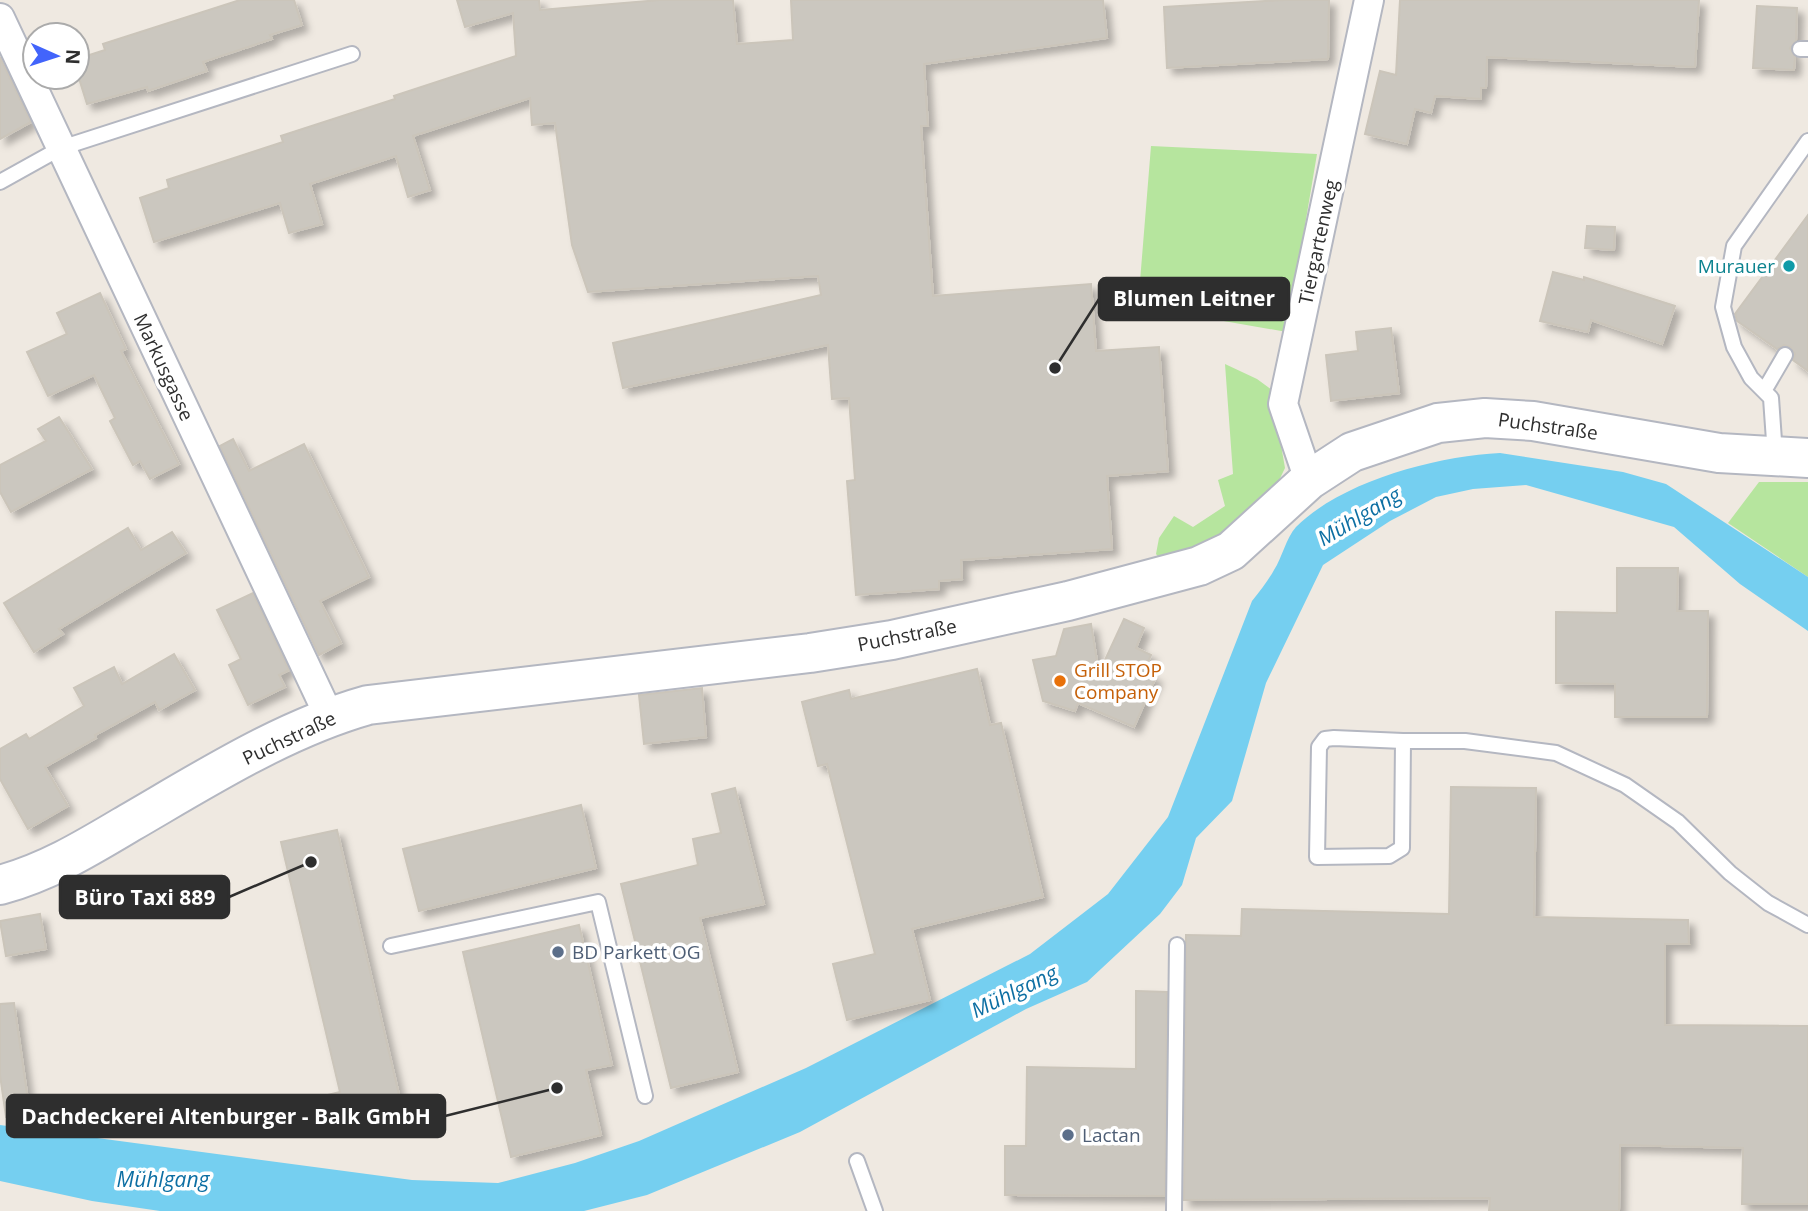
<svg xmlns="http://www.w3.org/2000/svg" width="1808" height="1211" viewBox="0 0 1808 1211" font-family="'Open Sans',sans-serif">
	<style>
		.green { fill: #b6e59e }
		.water { fill: #75cff0 }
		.building { fill: #cbc7bf; stroke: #cbc5ba; stroke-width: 2; filter: url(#shadow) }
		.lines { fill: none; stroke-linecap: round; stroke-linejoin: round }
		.service-casing { stroke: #b4b7c1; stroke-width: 18 }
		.minor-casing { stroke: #b4b7c1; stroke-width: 32 }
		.secondary-casing { stroke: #b4b7c1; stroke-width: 42 }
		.service { stroke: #fff; stroke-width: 14 }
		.minor { stroke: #fff; stroke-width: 28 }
		.secondary { stroke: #fff; stroke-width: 38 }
		.culture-dot { fill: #0f9aa8; stroke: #fff; stroke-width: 2.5 }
		.food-dot { fill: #e8710a; stroke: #fff; stroke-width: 2.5 }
		.service-dot { fill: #5c6f8a; stroke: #fff; stroke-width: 2.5 }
		.labels { text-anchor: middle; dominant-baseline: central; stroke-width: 7; stroke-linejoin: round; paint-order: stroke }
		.street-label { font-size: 19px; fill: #2e2e2e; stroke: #fff }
		.culture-label { font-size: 19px; fill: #0d838f; stroke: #fff; text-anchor: end }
		.food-label { font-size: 19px; fill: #c56008; stroke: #fff; text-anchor: start }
		.service-label { font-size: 19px; fill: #4e5e75; stroke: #fff; text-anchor: start }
		.water-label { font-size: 21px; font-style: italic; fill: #0d6fa3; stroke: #fff }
		.leader { fill: none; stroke: #2e2e2e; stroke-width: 2.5 }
		.callout-dot { fill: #2e2e2e; stroke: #fff; stroke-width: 2.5 }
		.callout { fill: #2e2e2e; stroke: #2e2e2e; stroke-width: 2.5 }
		.callout-label { font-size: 21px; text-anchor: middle; font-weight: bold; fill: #fff }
	</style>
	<defs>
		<filter id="shadow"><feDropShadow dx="6" dy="6" stdDeviation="3.5" flood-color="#0004"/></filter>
	</defs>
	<rect width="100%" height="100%" fill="#efe9e1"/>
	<path class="green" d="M 1151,146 L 1317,154 L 1287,332 L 1138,306 Z
		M 1225,364 L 1257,379 L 1276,393 L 1277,422 L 1285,468 L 1268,503 L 1198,550 L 1162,561 L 1156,554 L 1159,538 L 1174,516 L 1193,527 L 1225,506 L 1218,480 L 1233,474 Z
		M 1759,482 L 1808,482 L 1808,577 L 1728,523 Z"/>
	<path class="water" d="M 1500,453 L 1623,472 L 1666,484 L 1808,577 L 1808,631 L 1740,584 L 1674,527 L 1526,485 L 1473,489 L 1436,497 L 1390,521 L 1323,565 L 1266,683 L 1232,801 L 1196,838 L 1182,885 L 1160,914 L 1087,982 L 1026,1009 L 800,1132 L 647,1195 L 584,1211 L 160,1211 L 92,1201 L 0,1181 L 0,1125 L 412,1180 L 498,1183 L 575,1163 L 639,1141 L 806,1068 L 1030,954 L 1108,894 L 1168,817 L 1252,601 C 1260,591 1268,581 1274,570 C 1282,558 1286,538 1296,527 C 1342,481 1437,456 1500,453 Z"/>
	<path class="building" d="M 240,0 L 294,0 L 302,25 L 270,35 L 272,39 L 203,62 L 207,71 L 148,91 L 147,87 L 87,104 L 77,72 L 77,59 L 105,50 L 103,44 Z
		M 457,0 L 539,0 L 540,10 L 660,0 L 733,0 L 737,44 L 793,40 L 791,0 L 1103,0 L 1107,38 L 924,64 L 928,126 L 921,126 L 933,296 L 1091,284 L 1096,351 L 1159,347 L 1168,471 L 1107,476 L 1112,549 L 961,560 L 962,579 L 939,581 L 939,589 L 856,595 L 847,481 L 855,480 L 849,398 L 832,399 L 828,345 L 623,388 L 613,343 L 821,295 L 818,276 L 588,292 L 572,245 L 555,123 L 532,125 L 530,98 L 413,136 L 430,190 L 408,197 L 396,156 L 310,184 L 322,224 L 289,233 L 280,203 L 154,242 L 140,198 L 169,188 L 167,180 L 283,142 L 281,136 L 395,99 L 394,96 L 516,56 L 513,13 L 465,27 Z
		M 1284,0 L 1329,0 L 1328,59 L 1167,68 L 1164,7 Z
		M 1400,0 L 1699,0 L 1695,67 L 1487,57 L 1486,88 L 1481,88 L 1481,99 L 1435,96 L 1431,113 L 1415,109 L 1407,144 L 1365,134 L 1380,71 L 1396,75 Z
		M 1757,6 L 1797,8 L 1796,41 L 1790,48 L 1795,57 L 1794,70 L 1753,68 Z
		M 0,57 L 31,122 L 0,139 Z
		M 1808,215 L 1808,371 L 1793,360 L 1795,354 L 1790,347 L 1784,345 L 1777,349 L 1737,321 L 1735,314 Z
		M 1587,226 L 1615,227 L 1614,250 L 1585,248 Z
		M 1553,272 L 1584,280 L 1584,277 L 1675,306 L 1662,344 L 1591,320 L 1588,332 L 1540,321 Z
		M 100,293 L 126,349 L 121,351 L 179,464 L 150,479 L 140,461 L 133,465 L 110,421 L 115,418 L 94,375 L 48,396 L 27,352 L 67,334 L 57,313 Z
		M 1391,328 L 1399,393 L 1331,401 L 1326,355 L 1358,351 L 1356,332 Z
		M 59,417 L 92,469 L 11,512 L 0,492 L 0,465 L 46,441 L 38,429 Z
		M 233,439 L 249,471 L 304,444 L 369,577 L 320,601 L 341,643 L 319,655 L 220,446 Z
		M 128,528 L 141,550 L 172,532 L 186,553 L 59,629 L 63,634 L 34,652 L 4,603 Z
		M 1617,568 L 1678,568 L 1677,611 L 1708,611 L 1707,717 L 1615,717 L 1615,684 L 1556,683 L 1556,612 L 1617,613 Z
		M 253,593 L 289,670 L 279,675 L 285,687 L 248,705 L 229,665 L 241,659 L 217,610 Z
		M 1124,619 L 1144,628 L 1136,648 L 1151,655 L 1143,672 L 1156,677 L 1134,727 L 1078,703 L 1075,711 L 1043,701 L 1033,660 L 1056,656 L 1064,629 L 1091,624 L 1099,673 Z
		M 174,654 L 195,690 L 159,710 L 155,702 L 95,735 L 96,738 L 45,767 L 68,806 L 28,829 L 0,779 L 0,749 L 26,734 L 29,739 L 84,706 L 74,688 L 114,667 L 122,684 Z
		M 977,669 L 990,725 L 1001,723 L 1043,897 L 912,929 L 930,1000 L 847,1020 L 833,964 L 875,954 L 827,764 L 818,766 L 802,702 L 849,690 L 851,699 Z
		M 702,688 L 706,737 L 644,744 L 639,695 Z
		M 1451,787 L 1536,788 L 1534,917 L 1688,920 L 1689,944 L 1665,944 L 1665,1025 L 1808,1026 L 1808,1204 L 1742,1204 L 1743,1148 L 1620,1145 L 1619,1211 L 1489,1211 L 1490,1198 L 1184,1200 L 1186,935 L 1241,936 L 1242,909 L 1449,914 Z
		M 735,788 L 764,904 L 700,918 L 738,1072 L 671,1088 L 621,884 L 698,865 L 693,839 L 721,833 L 712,794 Z
		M 581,805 L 596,868 L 419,911 L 403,849 Z
		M 337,830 L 401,1103 L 321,1122 L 315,1098 L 340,1092 L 281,842 Z
		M 40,914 L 46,949 L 6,956 L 0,921 Z
		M 579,925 L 612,1065 L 586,1070 L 601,1135 L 511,1157 L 463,952 Z
		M 1136,991 L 1167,992 L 1165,1196 L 1005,1195 L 1005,1146 L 1026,1146 L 1027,1067 L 1136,1069 Z
		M 14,1003 L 30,1114 L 6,1117 L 0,1075 L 0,1004 Z"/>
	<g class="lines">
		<defs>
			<path id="service" d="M 1800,49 L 1808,49
				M 0,182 L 61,148 L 352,54
				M 1764,391 L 1785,355
				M 1775,455 L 1771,398 L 1751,378 L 1734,347 L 1723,307 L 1734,246 L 1808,141
				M 1334,738 L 1403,741 L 1402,848 L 1389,856 L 1317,857 L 1319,747 L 1325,739 Z
				M 1403,741 L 1465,741 L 1556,753 L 1625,785 L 1678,822 L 1730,873 L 1768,903 L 1808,925
				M 391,946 L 598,902 L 645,1096
				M 857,1161 L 875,1211
				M 1174,1211 L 1177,945"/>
			<path id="minor" d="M 0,18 L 329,716
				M 1309,480 L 1283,404 L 1369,0"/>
			<path id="secondary" d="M 0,885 C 48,872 87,848 129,823 C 205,779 283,729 368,705 L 810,653 L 892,640 L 1068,601 L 1199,566 L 1231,551 L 1309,480 L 1352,452 L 1438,423 L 1485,418 L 1533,421 L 1719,453 L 1808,458"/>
		</defs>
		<use href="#service" class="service-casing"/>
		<use href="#minor" class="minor-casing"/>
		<use href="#secondary" class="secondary-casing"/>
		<use href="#service" class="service"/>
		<use href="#minor" class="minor"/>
		<use href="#secondary" class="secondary"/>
	</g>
	<circle class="culture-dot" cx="1789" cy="266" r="7"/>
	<circle class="food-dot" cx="1060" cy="681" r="7"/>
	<g class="service-dot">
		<circle cx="558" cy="952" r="7"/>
		<circle cx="1068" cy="1135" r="7"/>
	</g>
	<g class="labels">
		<g class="street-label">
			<text transform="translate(1318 242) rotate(-78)">Tiergartenweg</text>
			<text transform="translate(164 367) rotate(65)">Markusgasse</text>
			<text transform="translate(1548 426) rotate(8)">Puchstraße</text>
			<text transform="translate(907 635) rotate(-11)">Puchstraße</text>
			<text transform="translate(289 738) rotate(-25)">Puchstraße</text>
		</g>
		<g class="culture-label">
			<text x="1775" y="266">Murauer</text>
		</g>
		<g class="food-label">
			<text x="1074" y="670">Grill STOP<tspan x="1074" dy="22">Company</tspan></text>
		</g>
		<g class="service-label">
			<text x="572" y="952">BD Parkett OG</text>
			<text x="1082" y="1135">Lactan</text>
		</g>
		<g class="water-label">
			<text transform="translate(1359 516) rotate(-31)">Mühlgang</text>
			<text transform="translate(1014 991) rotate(-26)">Mühlgang</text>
			<text x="163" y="1179">Mühlgang</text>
		</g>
	</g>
	<path class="leader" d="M1055 368L1099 299M311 862L229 897M557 1088L445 1116"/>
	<g class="callout-dot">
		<circle cx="1055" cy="368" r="7"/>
		<circle cx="311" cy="862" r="7"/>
		<circle cx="557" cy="1088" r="7"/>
	</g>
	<g class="callout">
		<rect x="1099" y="278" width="190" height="42" rx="7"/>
		<rect x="60" y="876" width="169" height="42" rx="7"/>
		<rect x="7" y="1095" width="438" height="42" rx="7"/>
	</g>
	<g class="callout-label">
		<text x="1194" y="306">Blumen Leitner</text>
		<text x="145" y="905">Büro Taxi 889</text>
		<text x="226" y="1124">Dachdeckerei Altenburger - Balk GmbH</text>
	</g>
	<g transform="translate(56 56) rotate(93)"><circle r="33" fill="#ffffff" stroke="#ababab" stroke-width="2"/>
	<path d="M0-5L12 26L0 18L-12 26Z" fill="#4264fb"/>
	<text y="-10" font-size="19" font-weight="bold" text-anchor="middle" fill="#2e2e2e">N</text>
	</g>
</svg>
